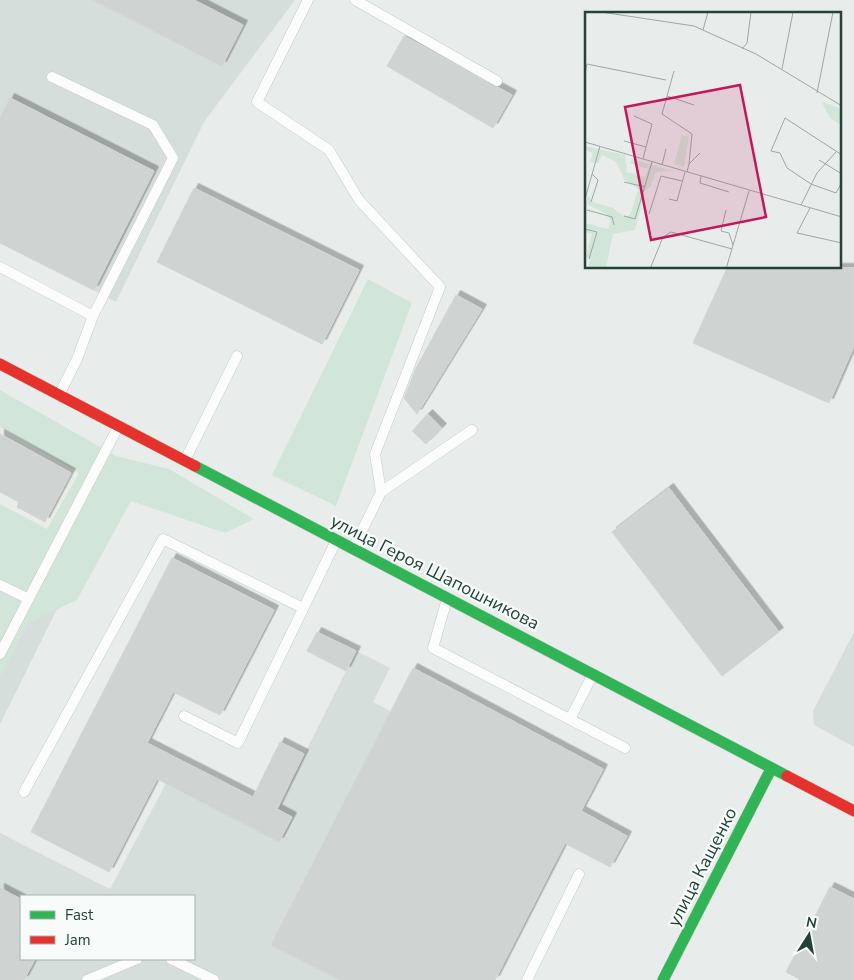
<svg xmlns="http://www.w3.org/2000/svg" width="854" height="980" viewBox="0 0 854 980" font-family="'Nunito Sans',sans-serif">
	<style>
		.built { fill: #d6dedb; fill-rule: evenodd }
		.green { fill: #d1e6d8 }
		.building { fill: #cfd4d2; stroke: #d1d6d4; filter: url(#shadow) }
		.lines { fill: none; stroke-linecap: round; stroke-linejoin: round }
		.lane-casing { stroke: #c5cac8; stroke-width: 11 }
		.fast-casing { stroke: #c3cbc8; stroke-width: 12 }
		.jam-casing { stroke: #c3cbc8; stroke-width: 12 }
		.lane { stroke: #fcfcfc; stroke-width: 10 }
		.fast { stroke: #30b455; stroke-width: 11 }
		.jam { stroke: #e5322d; stroke-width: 11 }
		.labels { text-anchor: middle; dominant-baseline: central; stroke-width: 4.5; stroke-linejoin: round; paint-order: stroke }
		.street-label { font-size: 18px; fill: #24423a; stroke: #f7fbf9 }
		.inset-road { fill: none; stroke: #9aa9a4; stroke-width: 1 }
		.view { fill: #c2185b; fill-opacity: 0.15; stroke: #c2185b; stroke-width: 2.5 }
		.inset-edge { fill: none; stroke: #24423a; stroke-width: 2.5 }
	</style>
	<defs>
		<filter id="shadow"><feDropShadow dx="4.5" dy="-4.5" stdDeviation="0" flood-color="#0004"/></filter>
	</defs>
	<rect width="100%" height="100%" fill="#e8edeb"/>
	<path class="built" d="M 0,0 L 295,0 L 204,122 L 116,302 L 0,243 Z
		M 0,559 L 66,591 L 0,724 Z
		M 854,632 L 854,747 L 814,725 L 813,711 Z
		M 356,651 L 390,668 L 373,702 L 627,836 L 610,867 L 565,844 L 495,980 L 0,980 L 0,833 L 110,889 L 179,759 L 277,809 ZM 21,896 L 194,896 L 194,959 L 21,959 Z"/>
	<path class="green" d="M 368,279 L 412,303 L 336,506 L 272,475 Z
		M 0,390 L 116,456 L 169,469 L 254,519 L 225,533 L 131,501 L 77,600 L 28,623 L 0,677 L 0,504 L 47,529 L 79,473 L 0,427 Z"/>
	<path class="building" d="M 93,0 L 194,0 L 243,25 L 222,66 Z
		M 404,36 L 512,95 L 493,128 L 387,66 Z
		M 10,98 L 154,171 L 94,290 L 0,243 L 0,118 Z
		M 194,188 L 359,270 L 322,344 L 157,262 Z
		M 727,268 L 854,268 L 854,346 L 829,403 L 693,343 Z
		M 456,295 L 482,309 L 417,414 L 404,398 L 416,368 Z
		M 428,414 L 442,428 L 426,444 L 412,431 Z
		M 0,434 L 71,473 L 45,522 L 17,507 L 19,502 L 0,492 Z
		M 669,488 L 779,632 L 722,676 L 612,532 Z
		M 172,558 L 274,610 L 220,715 L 173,692 L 147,743 L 253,797 L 280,742 L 304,754 L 277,809 L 292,817 L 279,842 L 157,779 L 109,872 L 31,832 Z
		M 317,632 L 356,651 L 346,671 L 307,651 Z
		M 413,668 L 603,769 L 581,811 L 627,836 L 610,867 L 565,843 L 495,980 L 340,980 L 271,945 Z
		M 830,887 L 854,899 L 854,980 L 801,980 L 786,972 Z
		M 0,888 L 21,899 L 21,959 L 35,959 L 24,980 L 0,980 Z"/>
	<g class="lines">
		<defs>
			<path id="lane" d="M 308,0 L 257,102 L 329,150 L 359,200 L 440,287 L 375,454 L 381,492
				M 355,0 L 497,81
				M 52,77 L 153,125 L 173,158 L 93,316
				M 0,267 L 93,316 L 77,359 L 59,395
				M 185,460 L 237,356
				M 354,547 L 381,492 L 472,430
				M 0,585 L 29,599
				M 447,599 L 433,648 L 625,748
				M 0,654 L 118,427
				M 184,716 L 238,743 L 336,541
				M 570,719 L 592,676
				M 24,792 L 163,539 L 303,608
				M 171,959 L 214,980
				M 87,980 L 137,959
				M 527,980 L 579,874"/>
			<path id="fast" d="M 195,466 L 787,776
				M 663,980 L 771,769"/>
			<path id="jam" d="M 0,364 L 195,466
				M 787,776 L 854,811"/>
		</defs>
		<use href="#lane" class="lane-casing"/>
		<use href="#fast" class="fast-casing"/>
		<use href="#jam" class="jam-casing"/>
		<use href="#lane" class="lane"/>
		<use href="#fast" class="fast"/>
		<use href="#jam" class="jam"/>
	</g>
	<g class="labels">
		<g class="street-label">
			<text transform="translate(435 572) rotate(27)">улица Героя Шапошникова</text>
			<text transform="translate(702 867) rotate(-63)">улица Кащенко</text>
		</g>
	</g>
	<g transform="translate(585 12)">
		<rect width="256" height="256" fill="#e8edeb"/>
		<path d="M 239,90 L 256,97 L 256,113 L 245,106 L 237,91 ZM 97,123 L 104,125 L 99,155 L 89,152 ZM 0,134 L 40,143 L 42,160 L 60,165 L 63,157 L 45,151 L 47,147 L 88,159 L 71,160 L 66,174 L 60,179 L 50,218 L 28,222 L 21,256 L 3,256 L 5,248 L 1,244 L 7,222 L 0,220 L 0,211 L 23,217 L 26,209 L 21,202 L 2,192 L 3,184 L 8,190 L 28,196 L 41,206 L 46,201 L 53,177 L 39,167 L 31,150 L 17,143 L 13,151 L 5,150 L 8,141 L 0,138 Z" fill="#d1e6d8"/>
		<path class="inset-road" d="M 16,0 L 109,14 L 171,42 L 257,94M 118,18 L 123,0M 157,37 L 162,31 L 166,0M 197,57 L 208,0M 89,59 L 77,102 L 107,122 L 104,152M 0,61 L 2,52 L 81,68M 232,81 L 248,0M 82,84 L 109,93M 49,104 L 67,112 L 61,135M 39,129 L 61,135 L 58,147M 0,130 L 257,205M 257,143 L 200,106 L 186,139 L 195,141 L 202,156 L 226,172 L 251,181 L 257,170M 234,148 L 257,162M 77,153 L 81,137M 102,160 L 104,152 L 115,141M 116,164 L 115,171 L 144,180M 39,170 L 60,175M 0,187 L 15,134M 84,187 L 92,189 L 100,160M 6,190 L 13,168 L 7,162M 216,193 L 232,161 L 251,140M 225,196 L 212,221 L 257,231M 2,198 L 27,205 L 29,213M 141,198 L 136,219 L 144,221 L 148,233M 64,202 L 76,164 L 97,169M 39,204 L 50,207 L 67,150M 0,217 L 12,220 L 4,247M 65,257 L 78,225 L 86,220 L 147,237M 141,257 L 164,179"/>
		<path class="view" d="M 155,73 L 181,205 L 66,228 L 40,95 Z"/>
		<rect width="256" height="256" class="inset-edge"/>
	</g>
	<rect x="20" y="895" width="175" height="65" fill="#f7fbf9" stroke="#a3b1ad"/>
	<rect x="30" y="911" width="25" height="8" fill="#30b455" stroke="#a3b1ad"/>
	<text x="65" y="920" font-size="15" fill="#24423a">Fast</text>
	<rect x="30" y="936" width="25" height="8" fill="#e5322d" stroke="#a3b1ad"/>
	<text x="65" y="945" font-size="15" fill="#24423a">Jam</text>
	<g transform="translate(809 935) rotate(11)" stroke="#f7fbf9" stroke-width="4" paint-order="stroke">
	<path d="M0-4L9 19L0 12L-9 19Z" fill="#24423a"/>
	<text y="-8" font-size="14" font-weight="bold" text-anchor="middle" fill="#24423a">N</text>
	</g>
</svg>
